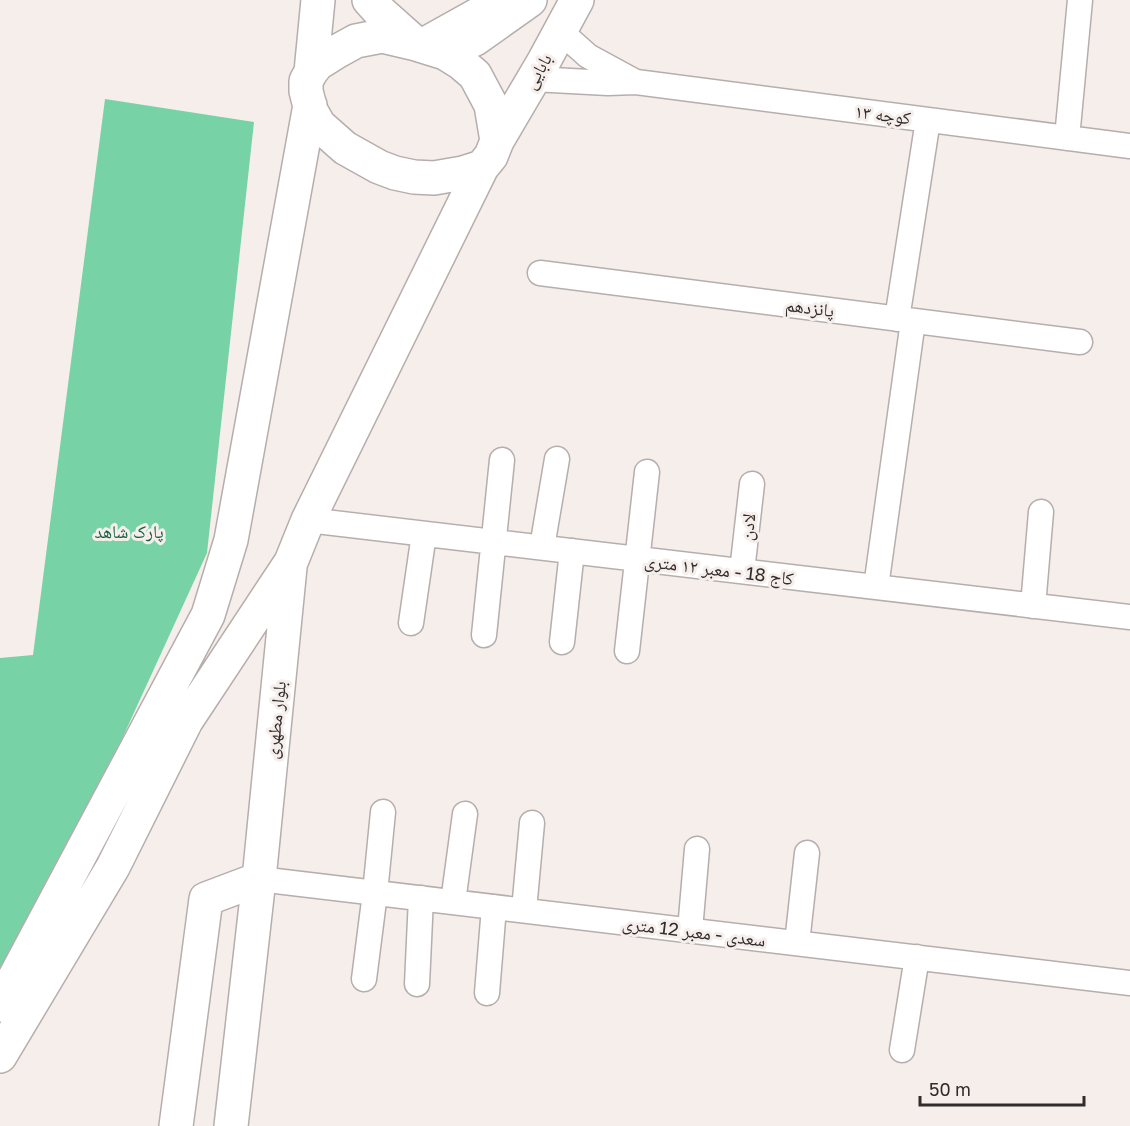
<svg xmlns="http://www.w3.org/2000/svg" width="1130" height="1126" viewBox="0 0 1130 1126" font-family="'Golos Text','Noto Naskh Arabic',sans-serif">
	<style>
		.green { fill: #77d3a5 }
		.lines { fill: none; stroke-linecap: round; stroke-linejoin: round }
		.street-casing { stroke: #b6aeac; stroke-width: 27 }
		.secondary-casing { stroke: #b6aeac; stroke-width: 36 }
		.street { stroke: #fff; stroke-width: 24 }
		.secondary { stroke: #fff; stroke-width: 33 }
		.labels { text-anchor: middle; dominant-baseline: central; stroke-width: 6; stroke-linejoin: round; paint-order: stroke }
		.street-label { font-size: 18px; fill: #302c2c; stroke: #f6eeeb }
		.park-label { font-size: 18px; fill: #135e3f; stroke: #f6eeeb }
	</style>
	<rect width="100%" height="100%" fill="#f6eeeb"/>
	<path class="green" d="M 105,99 L 254,122 L 207,553 L 73,846 L 0,975 L 0,658 L 33,655 Z"/>
	<g class="lines">
		<defs>
			<path id="street" d="M 560,31 L 588,56 L 634,81
				M 416,44 L 495,0
				M 533,79 L 608,83 L 636,82 L 1130,146
				M 1067,138 L 1080,0
				M 540,273 L 1080,342
				M 897,319 L 928,120
				M 308,520 L 1130,617
				M 542,547 L 557,459
				M 742,571 L 752,484
				M 876,587 L 913,321
				M 1033,606 L 1041,512
				M 411,623 L 424,534
				M 484,635 L 502,460
				M 562,642 L 572,551
				M 627,651 L 647,472
				M 259,879 L 1130,983
				M 453,902 L 465,814
				M 524,910 L 532,823
				M 690,930 L 697,849
				M 797,943 L 807,853
				M 364,979 L 375,893 L 383,812
				M 417,984 L 421,898
				M 487,993 L 494,907
				M 902,1050 L 917,957"/>
			<path id="secondary" d="M 369,0 L 378,10 L 415,43
				M 382,36 L 416,44 L 445,53 L 461,63 L 475,75 L 491,105 L 497,141 L 491,156 L 482,167 L 463,173 L 434,178 L 414,177 L 395,173 L 379,167 L 345,148 L 319,125 L 311,111 L 306,91 L 306,81 L 311,72 L 317,64 L 336,52 L 356,41 Z
				M 445,53 L 475,39 L 530,0
				M 311,72 L 318,0
				M 497,141 L 544,61 L 577,0
				M 0,1005 L 208,615 L 231,540 L 310,105
				M 0,1056 L 113,867 L 186,721 L 291,562 L 308,520 L 482,167
				M 176,1126 L 206,899 L 259,879
				M 231,1126 L 259,879 L 290,567"/>
		</defs>
		<use href="#street" class="street-casing"/>
		<use href="#secondary" class="secondary-casing"/>
		<use href="#street" class="street"/>
		<use href="#secondary" class="secondary"/>
	</g>
	<g class="labels">
		<g class="street-label">
			<text transform="translate(537 71) rotate(-60)">بابایی</text>
			<text transform="translate(883 114) rotate(7)">کوچه ۱۳</text>
			<text transform="translate(810 307) rotate(7)">پانزدهم</text>
			<text transform="translate(747 527) rotate(-84)">لادن</text>
			<text transform="translate(719 569) rotate(7)">کاج 18 - معبر ۱۲ متری</text>
			<text transform="translate(275 720) rotate(-84)">بلوار مطهری</text>
			<text transform="translate(694 931) rotate(7)">سعدی - معبر 12 متری</text>
		</g>
		<g class="park-label">
			<text x="129" y="531">پارک شاهد</text>
		</g>
	</g>
	<path d="M920 1096v9h164v-9" fill="none" stroke="#302c2c" stroke-width="3"/>
	<text x="929" y="1096" font-size="18" fill="#302c2c" stroke="#f6eeeb" stroke-width="4.5" paint-order="stroke">50 m</text>
</svg>
